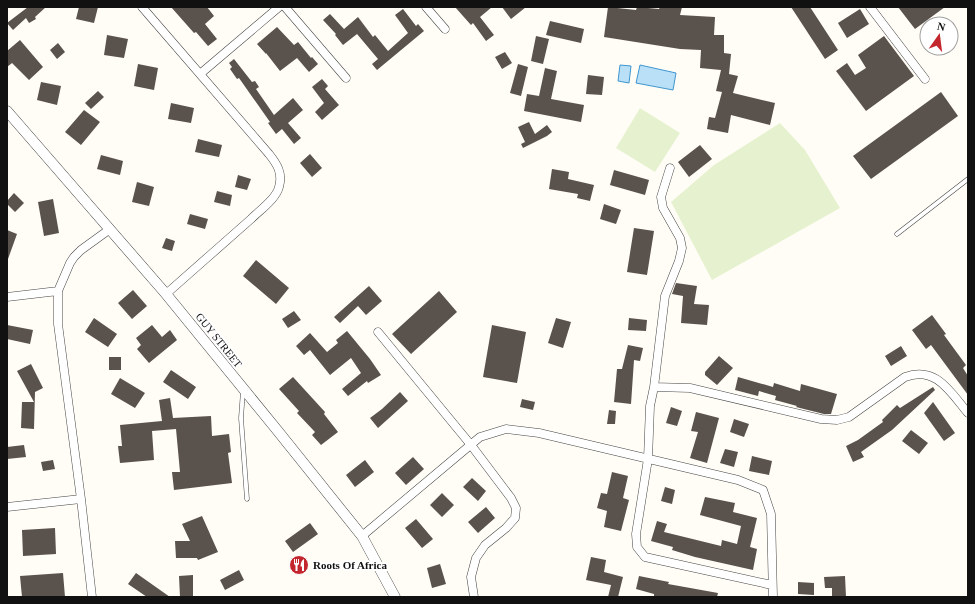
<svg xmlns="http://www.w3.org/2000/svg" width="975" height="604" viewBox="0 0 975 604" font-family="Georgia,serif">
	<style>
		.pitch { fill: #e6f2cf }
		.water { fill: #b9e0f7; stroke: #3f96cf }
		.building { fill: #5a524d }
		.lines { fill: none; stroke-linecap: round; stroke-linejoin: round }
		.service-casing { stroke: #444; stroke-width: 5 }
		.minor-casing { stroke: #444; stroke-width: 9 }
		.tertiary-casing { stroke: #444; stroke-width: 11 }
		.service { stroke: #fff; stroke-width: 4 }
		.minor { stroke: #fff; stroke-width: 8 }
		.tertiary { stroke: #fff; stroke-width: 10 }
		.labels { text-anchor: middle; dominant-baseline: central; stroke-width: 4; stroke-linejoin: round; paint-order: stroke }
		.street-label { font-size: 11px; fill: #111; stroke: #fff }
		.poi-label { font-size: 11px; font-weight: bold; fill: #111; stroke: #fff; text-anchor: start }
	</style>
	<rect width="100%" height="100%" fill="#fffdf5"/>
	<path class="pitch" d="M 640,108 L 680,133 L 655,172 L 616,148 Z
		M 780,123 L 805,150 L 840,208 L 712,280 L 671,202 L 714,165 Z"/>
	<path class="water" d="M 620,65 L 631,66 L 629,83 L 618,81 Z
		M 640,65 L 676,73 L 673,90 L 636,83 Z"/>
	<path class="building" d="M 28,7 L 46,7 L 35,17 L 36,19 L 29,23 L 26,18 L 13,30 L 7,23 Z
		M 79,7 L 98,7 L 94,23 L 76,19 Z
		M 171,7 L 207,7 L 214,16 L 205,24 L 217,39 L 208,46 L 196,32 L 194,33 Z
		M 455,7 L 492,7 L 480,17 L 494,35 L 486,41 L 473,23 L 471,25 Z
		M 502,7 L 526,7 L 511,19 Z
		M 608,7 L 636,10 L 637,7 L 659,9 L 660,7 L 682,7 L 680,15 L 715,17 L 714,35 L 724,35 L 724,53 L 731,54 L 729,74 L 738,76 L 733,93 L 775,103 L 770,125 L 731,115 L 728,133 L 707,129 L 709,117 L 715,118 L 722,92 L 716,91 L 721,70 L 700,68 L 701,50 L 680,49 L 604,37 Z
		M 791,7 L 810,7 L 838,50 L 825,59 Z
		M 898,7 L 945,7 L 915,29 Z
		M 403,9 L 416,26 L 418,24 L 424,31 L 377,70 L 372,64 L 378,59 L 357,34 L 343,45 L 335,35 L 336,34 L 323,20 L 330,14 L 344,29 L 358,17 L 373,37 L 375,35 L 388,51 L 408,33 L 395,15 Z
		M 860,9 L 869,24 L 847,38 L 838,23 Z
		M 550,21 L 584,29 L 581,43 L 546,35 Z
		M 277,27 L 294,45 L 298,42 L 311,58 L 312,57 L 318,64 L 309,72 L 297,58 L 280,71 L 266,53 L 266,54 L 257,44 Z
		M 107,35 L 128,39 L 124,58 L 104,55 Z
		M 536,36 L 549,39 L 543,64 L 531,61 Z
		M 884,36 L 914,76 L 866,111 L 836,71 L 847,63 L 855,75 L 866,68 L 858,55 Z
		M 20,40 L 43,67 L 29,80 L 12,63 L 7,67 L 7,51 Z
		M 58,43 L 65,52 L 57,59 L 50,50 Z
		M 505,52 L 512,63 L 502,69 L 495,57 Z
		M 234,59 L 252,82 L 255,81 L 259,87 L 256,89 L 274,115 L 293,98 L 303,110 L 288,123 L 301,138 L 294,144 L 282,129 L 276,134 L 268,123 L 270,122 L 239,78 L 237,79 L 230,69 L 232,67 L 229,63 Z
		M 138,64 L 158,68 L 154,90 L 134,86 Z
		M 518,64 L 528,67 L 521,96 L 510,93 Z
		M 545,68 L 557,71 L 551,99 L 584,105 L 581,122 L 524,111 L 527,94 L 539,96 Z
		M 588,75 L 604,77 L 602,95 L 586,94 Z
		M 322,79 L 328,86 L 325,89 L 339,105 L 322,120 L 315,112 L 324,103 L 312,87 Z
		M 41,82 L 61,86 L 57,105 L 37,100 Z
		M 98,91 L 104,97 L 91,109 L 85,103 Z
		M 941,92 L 958,116 L 871,179 L 853,156 Z
		M 171,103 L 194,108 L 191,123 L 168,119 Z
		M 84,110 L 100,122 L 81,145 L 65,132 Z
		M 529,122 L 535,134 L 547,125 L 552,132 L 547,136 L 523,148 L 521,144 L 525,142 L 518,127 Z
		M 198,139 L 222,145 L 219,157 L 195,152 Z
		M 700,145 L 712,159 L 689,177 L 678,162 Z
		M 310,154 L 322,168 L 312,177 L 300,163 Z
		M 101,155 L 123,161 L 120,175 L 97,169 Z
		M 552,169 L 569,172 L 568,179 L 594,185 L 590,201 L 577,198 L 578,194 L 549,189 Z
		M 614,170 L 649,180 L 645,195 L 610,185 Z
		M 238,175 L 251,179 L 247,190 L 235,187 Z
		M 137,182 L 154,187 L 149,206 L 132,202 Z
		M 217,191 L 232,195 L 230,206 L 214,202 Z
		M 14,193 L 24,203 L 15,212 L 7,204 L 7,201 Z
		M 53,199 L 59,233 L 44,236 L 38,202 Z
		M 604,204 L 621,210 L 616,224 L 600,219 Z
		M 190,214 L 208,219 L 205,229 L 187,224 Z
		M 634,228 L 654,231 L 647,275 L 627,272 Z
		M 7,230 L 17,234 L 8,259 L 7,259 Z
		M 166,238 L 175,241 L 172,251 L 162,248 Z
		M 256,260 L 289,288 L 276,304 L 243,276 Z
		M 676,283 L 697,286 L 694,304 L 709,305 L 707,325 L 681,323 L 683,296 L 672,294 Z
		M 369,286 L 382,301 L 366,315 L 358,306 L 340,323 L 334,317 Z
		M 133,290 L 147,306 L 132,319 L 118,303 Z
		M 439,291 L 457,312 L 411,354 L 392,334 Z
		M 294,311 L 301,320 L 288,328 L 282,319 Z
		M 932,315 L 946,334 L 944,335 L 966,365 L 963,368 L 968,376 L 968,395 L 931,345 L 926,349 L 912,330 Z
		M 94,318 L 117,334 L 108,347 L 85,332 Z
		M 556,318 L 571,322 L 563,348 L 548,343 Z
		M 629,318 L 647,320 L 646,331 L 628,330 Z
		M 7,325 L 33,330 L 30,344 L 7,339 Z
		M 152,325 L 162,337 L 170,330 L 177,340 L 149,363 L 137,349 L 141,345 L 136,338 Z
		M 492,325 L 526,332 L 517,383 L 483,377 Z
		M 347,331 L 370,359 L 381,375 L 368,383 L 367,381 L 348,396 L 342,389 L 361,373 L 351,358 L 330,375 L 310,350 L 304,355 L 296,346 L 310,333 L 327,352 L 338,343 L 336,340 Z
		M 628,345 L 643,348 L 640,361 L 634,360 L 631,404 L 614,402 L 617,369 L 622,369 Z
		M 901,346 L 907,356 L 891,366 L 885,356 Z
		M 719,356 L 733,368 L 717,385 L 705,375 L 705,372 Z
		M 109,357 L 121,357 L 121,370 L 109,370 Z
		M 31,364 L 43,388 L 35,392 L 34,429 L 21,428 L 22,402 L 34,402 L 17,371 Z
		M 171,370 L 196,387 L 188,399 L 163,382 Z
		M 293,377 L 325,412 L 324,414 L 338,432 L 321,445 L 312,435 L 315,432 L 297,413 L 299,411 L 279,389 Z
		M 738,377 L 773,387 L 774,383 L 800,391 L 801,384 L 837,394 L 831,414 L 824,414 L 796,407 L 797,406 L 775,400 L 776,396 L 759,391 L 758,396 L 735,390 Z
		M 120,378 L 145,393 L 135,408 L 111,394 Z
		M 933,387 L 935,390 L 892,430 L 861,452 L 864,457 L 853,462 L 846,446 L 858,440 L 883,422 L 882,420 L 897,405 L 900,408 Z
		M 400,392 L 408,401 L 378,428 L 370,418 L 382,409 Z
		M 170,398 L 173,418 L 211,416 L 212,436 L 229,434 L 231,452 L 228,453 L 232,483 L 174,490 L 172,472 L 180,472 L 176,429 L 152,431 L 154,460 L 120,463 L 118,446 L 122,446 L 120,425 L 162,421 L 159,400 Z
		M 522,399 L 535,402 L 533,410 L 520,407 Z
		M 933,402 L 955,433 L 944,441 L 924,413 Z
		M 671,407 L 682,411 L 677,426 L 666,423 Z
		M 609,410 L 616,411 L 615,424 L 607,424 Z
		M 696,412 L 719,418 L 707,463 L 690,458 L 698,432 L 691,431 Z
		M 734,419 L 749,424 L 744,437 L 730,432 Z
		M 911,430 L 928,443 L 919,454 L 902,441 Z
		M 24,445 L 26,457 L 7,459 L 7,447 Z
		M 725,449 L 738,452 L 734,467 L 720,463 Z
		M 752,456 L 772,461 L 769,475 L 749,471 Z
		M 413,457 L 424,469 L 406,485 L 395,473 Z
		M 53,460 L 55,469 L 43,471 L 41,462 Z
		M 365,460 L 374,472 L 355,487 L 346,475 Z
		M 612,472 L 628,476 L 623,498 L 629,500 L 621,531 L 604,527 L 607,511 L 597,508 L 601,493 L 607,494 Z
		M 472,478 L 486,491 L 478,501 L 463,487 Z
		M 665,487 L 675,490 L 672,504 L 661,501 Z
		M 442,493 L 454,505 L 442,517 L 430,505 Z
		M 705,497 L 735,503 L 733,512 L 757,518 L 750,547 L 757,549 L 753,570 L 695,557 L 672,550 L 673,547 L 651,541 L 657,521 L 667,524 L 664,532 L 721,546 L 722,540 L 737,544 L 741,526 L 700,515 Z
		M 486,507 L 495,518 L 478,533 L 468,522 Z
		M 202,516 L 218,552 L 198,560 L 197,558 L 176,558 L 175,541 L 190,541 L 182,524 Z
		M 416,519 L 433,539 L 422,548 L 405,528 Z
		M 310,523 L 318,534 L 293,552 L 285,541 Z
		M 55,528 L 56,554 L 23,556 L 22,530 Z
		M 591,557 L 606,560 L 604,572 L 623,577 L 618,597 L 608,597 L 611,585 L 586,580 Z
		M 440,564 L 446,584 L 432,588 L 427,568 Z
		M 239,570 L 244,580 L 225,590 L 220,580 Z
		M 63,573 L 65,597 L 22,597 L 20,576 Z
		M 136,573 L 170,597 L 147,597 L 128,584 Z
		M 193,575 L 193,597 L 180,597 L 179,576 Z
		M 639,576 L 669,582 L 668,584 L 718,593 L 717,597 L 654,597 L 654,594 L 636,589 Z
		M 845,576 L 846,597 L 832,597 L 832,588 L 825,588 L 824,577 Z
		M 798,582 L 814,583 L 814,595 L 798,594 Z"/>
	<g class="lines">
		<defs>
			<path id="service" d="M 897,234 L 968,179
				M 243,391 L 241,418 L 247,499"/>
			<path id="minor" d="M 142,7 L 269,154 C 277,164 283,173 279,187 C 276,199 260,210 251,219 C 223,244 194,269 166,294
				M 285,7 L 346,78
				M 426,7 L 445,29
				M 870,7 L 925,79
				M 200,74 L 279,7
				M 7,297 L 58,291
				M 378,332 L 471,445 L 511,498 L 516,508 L 515,518 L 506,528 L 485,545 L 476,558 L 471,577 L 474,597
				M 654,387 L 665,296 L 679,261 L 682,248 L 680,238 L 663,208 L 661,197 L 670,168
				M 7,507 L 81,499
				M 362,536 L 480,437 L 506,429 L 539,433 L 738,480 L 763,490 L 771,514 L 773,597
				M 772,585 L 645,557 L 637,547 L 636,534 L 648,459 L 650,406 L 654,387 L 690,388 L 821,419 L 837,420 L 849,417 L 905,377 C 936,365 951,393 968,413
				M 92,597 L 81,499 L 58,324 L 58,291 L 70,263 L 74,257 L 81,250 L 110,229"/>
			<path id="tertiary" d="M 7,111 L 166,294 L 277,430 L 362,536 L 395,597"/>
		</defs>
		<use href="#service" class="service-casing"/>
		<use href="#minor" class="minor-casing"/>
		<use href="#tertiary" class="tertiary-casing"/>
		<use href="#service" class="service"/>
		<use href="#minor" class="minor"/>
		<use href="#tertiary" class="tertiary"/>
	</g>
	<defs>
		<symbol id="restaurant-disc" viewBox="-11 -11 22 22"><circle r="9.5" fill="#c4262e" stroke="#fff"/><path d="M-5-6h1v4h1v-4h1v4h1v-4h1v5L-1.5 .5V6h-2V.5L-5-1ZM5-6V6H3V1.5H1.5Q1.5-4 5-6Z" fill="#fff"/></symbol>
	</defs>
	<g fill-rule="evenodd">
		<use href="#restaurant-disc" x="288" y="554" width="22" height="22"/>
	</g>
	<g class="labels">
		<g class="street-label">
			<text transform="translate(219 340) rotate(51)">GUY STREET</text>
		</g>
		<g class="poi-label">
			<text x="313" y="565">Roots Of Africa</text>
		</g>
	</g>
	<rect width="975" height="604" fill="none" stroke="#111111" stroke-width="16"/>
	<g transform="translate(939 36) rotate(14)"><circle r="19" fill="#ffffff" stroke="#a0a0a0"/>
	<path d="M0-3L7 15L0 10L-7 15Z" fill="#c4262e"/>
	<text y="-6" font-size="11" font-weight="bold" text-anchor="middle" fill="#111111">N</text>
	</g>
</svg>
